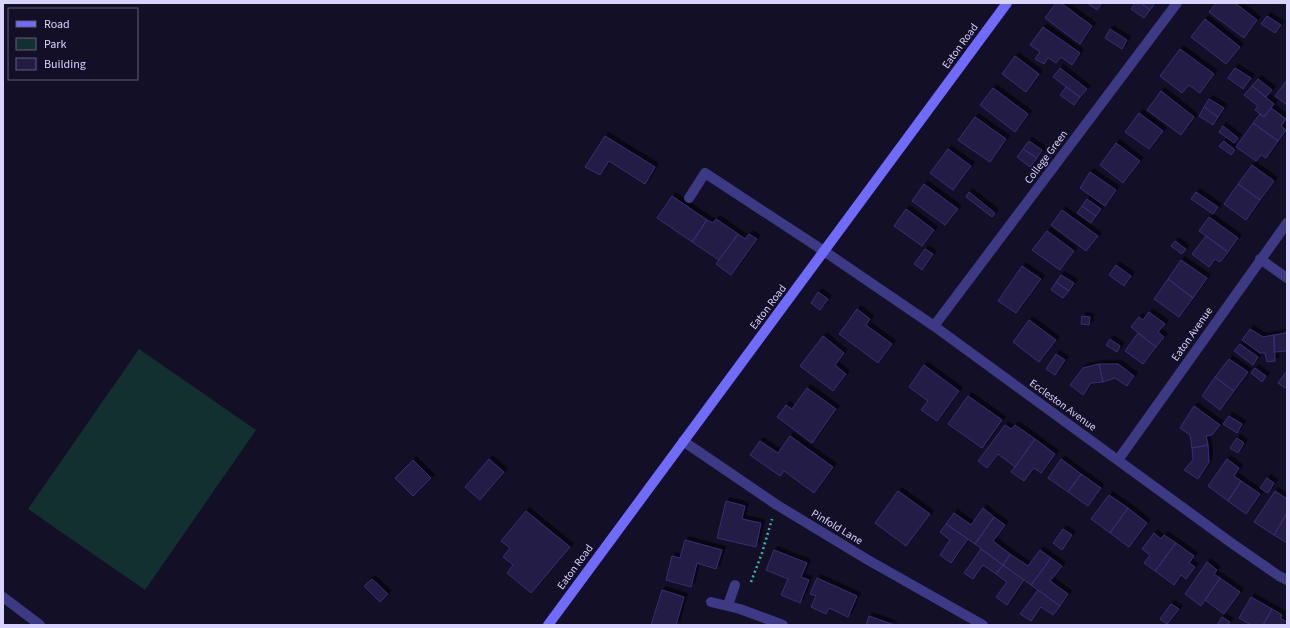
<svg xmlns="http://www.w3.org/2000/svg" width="1290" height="628" viewBox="0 0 1290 628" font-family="'Source Sans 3',sans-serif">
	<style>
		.green { fill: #12302f }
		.building { fill: #241b47; stroke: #3b2d73; filter: url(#shadow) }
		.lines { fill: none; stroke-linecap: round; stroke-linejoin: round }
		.path { stroke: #2fb8b0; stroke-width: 2.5; stroke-dasharray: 2 3; stroke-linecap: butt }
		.lane { stroke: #3d3a85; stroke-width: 10 }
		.street { stroke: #3d3a85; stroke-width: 10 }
		.secondary { stroke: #6f6bff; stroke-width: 10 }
		.labels { text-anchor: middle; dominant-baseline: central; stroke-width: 3; stroke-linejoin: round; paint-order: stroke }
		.street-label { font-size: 11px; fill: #d9d4ff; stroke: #130f26 }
	</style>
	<defs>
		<filter id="shadow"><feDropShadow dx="3.5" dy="-3.5" stdDeviation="0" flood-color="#0009"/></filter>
	</defs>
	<rect width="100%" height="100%" fill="#130f26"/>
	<path class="green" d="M 139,349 L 256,430 L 145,590 L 28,509 Z"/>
	<path class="building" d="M 1056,3 L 1061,3 L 1092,26 L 1080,44 L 1045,18 Z
		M 1087,3 L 1102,3 L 1097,10 Z
		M 1135,3 L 1141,3 L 1150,10 L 1144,18 L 1131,9 Z
		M 1141,3 L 1155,3 L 1150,10 Z
		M 1216,3 L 1235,3 L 1257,20 L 1244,38 L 1209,12 Z
		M 1267,16 L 1281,25 L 1275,33 L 1261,24 Z
		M 1205,19 L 1240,47 L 1226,64 L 1191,37 Z
		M 1043,27 L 1080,53 L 1072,65 L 1061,57 L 1056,63 L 1048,58 L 1044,64 L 1035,59 L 1040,52 L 1030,45 Z
		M 1110,29 L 1127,40 L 1122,49 L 1105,38 Z
		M 1180,49 L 1214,74 L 1200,93 L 1189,85 L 1182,93 L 1160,76 Z
		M 1015,56 L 1039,74 L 1026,92 L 1002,74 Z
		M 1060,68 L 1087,89 L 1080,97 L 1053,77 Z
		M 1235,68 L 1251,78 L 1243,89 L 1228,78 Z
		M 1258,79 L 1272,90 L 1266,97 L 1252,86 Z
		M 1287,80 L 1287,105 L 1275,96 Z
		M 1252,86 L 1274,104 L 1264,117 L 1255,110 L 1258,106 L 1244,95 Z
		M 1066,87 L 1080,97 L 1074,105 L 1060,95 Z
		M 993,88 L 1028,114 L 1015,132 L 980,105 Z
		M 1161,91 L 1194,117 L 1181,135 L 1147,110 Z
		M 1209,99 L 1224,108 L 1218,117 L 1204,107 Z
		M 1204,107 L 1218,117 L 1213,125 L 1199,116 Z
		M 1271,108 L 1286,119 L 1281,126 L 1286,130 L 1278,141 L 1253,123 L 1260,114 L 1264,117 Z
		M 1139,113 L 1163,131 L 1149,149 L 1125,132 Z
		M 975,117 L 1006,139 L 990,162 L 958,140 Z
		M 1253,123 L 1278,141 L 1266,158 L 1261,155 L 1256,161 L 1236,147 Z
		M 1223,126 L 1238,138 L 1234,143 L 1219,132 Z
		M 605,136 L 655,167 L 645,184 L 609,161 L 600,175 L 585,167 Z
		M 1029,141 L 1042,150 L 1037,158 L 1023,149 Z
		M 1224,141 L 1235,150 L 1231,155 L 1219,146 Z
		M 1116,143 L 1140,161 L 1123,183 L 1100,165 Z
		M 948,149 L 971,166 L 953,190 L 930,173 Z
		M 1023,149 L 1037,158 L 1030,167 L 1017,157 Z
		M 1252,165 L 1274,181 L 1260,200 L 1238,184 Z
		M 1090,172 L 1116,190 L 1105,206 L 1080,188 Z
		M 924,184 L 958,209 L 945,225 L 912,201 Z
		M 1238,184 L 1260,200 L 1246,220 L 1224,204 Z
		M 969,192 L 995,213 L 992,217 L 966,197 Z
		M 1196,192 L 1218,207 L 1213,214 L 1191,199 Z
		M 672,196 L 707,220 L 692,242 L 657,218 Z
		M 1087,199 L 1101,209 L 1096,216 L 1082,206 Z
		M 1082,206 L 1096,216 L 1091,223 L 1077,213 Z
		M 906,209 L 934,230 L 922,246 L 894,226 Z
		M 1062,210 L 1098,236 L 1086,251 L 1051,225 Z
		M 1209,217 L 1238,238 L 1228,252 L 1199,231 Z
		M 716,219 L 738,234 L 719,260 L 692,242 L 707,220 L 713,223 Z
		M 1047,231 L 1074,251 L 1060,270 L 1032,250 Z
		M 738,234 L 745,239 L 749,234 L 757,239 L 731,275 L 716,264 Z
		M 1206,236 L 1228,252 L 1220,262 L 1215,259 L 1209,267 L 1192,254 Z
		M 1175,241 L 1186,249 L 1182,254 L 1171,246 Z
		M 925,249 L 933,254 L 922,270 L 914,264 Z
		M 1181,260 L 1207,278 L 1193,298 L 1168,279 Z
		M 1116,265 L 1131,276 L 1124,286 L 1109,275 Z
		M 1022,266 L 1041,279 L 1016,313 L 998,301 Z
		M 1061,275 L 1074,283 L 1069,291 L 1056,282 Z
		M 1168,279 L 1193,298 L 1179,317 L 1154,299 Z
		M 1056,282 L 1069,291 L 1063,298 L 1051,290 Z
		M 818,292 L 828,299 L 820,310 L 811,303 Z
		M 857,309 L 870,319 L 866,325 L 892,344 L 878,363 L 839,334 Z
		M 1149,312 L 1165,324 L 1158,332 L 1164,337 L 1156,347 L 1131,327 L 1139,317 L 1143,320 Z
		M 1082,316 L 1090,317 L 1089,325 L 1081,324 Z
		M 1029,320 L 1056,340 L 1039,362 L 1013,342 Z
		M 1250,329 L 1263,337 L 1274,335 L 1275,361 L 1267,362 L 1265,353 L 1260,353 L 1242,340 Z
		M 1287,330 L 1287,351 L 1274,352 L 1274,335 L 1285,333 Z
		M 1138,333 L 1156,347 L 1143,364 L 1125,351 Z
		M 823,336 L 844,353 L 835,365 L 846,374 L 833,391 L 800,366 Z
		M 1110,339 L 1120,346 L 1117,352 L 1106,345 Z
		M 1240,344 L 1258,357 L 1253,365 L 1234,351 Z
		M 1056,354 L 1065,360 L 1055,375 L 1046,369 Z
		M 1229,359 L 1248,372 L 1234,391 L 1215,377 Z
		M 1099,364 L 1118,364 L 1134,376 L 1127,386 L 1115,378 L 1103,382 Z
		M 1099,364 L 1103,382 L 1091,383 L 1083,395 L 1070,385 L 1083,368 Z
		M 924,365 L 959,391 L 937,421 L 921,410 L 928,401 L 909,387 Z
		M 1255,368 L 1266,376 L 1262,382 L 1251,373 Z
		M 1287,371 L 1287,385 L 1285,388 L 1278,383 Z
		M 1215,377 L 1234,391 L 1220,410 L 1202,396 Z
		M 807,388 L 836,409 L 812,443 L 777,417 L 786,405 L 792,409 Z
		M 968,396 L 1002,420 L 982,448 L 948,424 Z
		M 1194,406 L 1220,425 L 1212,435 L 1206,436 L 1208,445 L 1192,448 L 1190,435 L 1180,428 Z
		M 1229,416 L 1242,424 L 1237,433 L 1223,424 Z
		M 1005,425 L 1011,429 L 1015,425 L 1035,439 L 1015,467 L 998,454 L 987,468 L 978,461 Z
		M 790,436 L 833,467 L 814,493 L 784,471 L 780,476 L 750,455 L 760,441 L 778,453 Z
		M 1237,438 L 1244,443 L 1238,453 L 1230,448 Z
		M 1035,439 L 1055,454 L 1041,473 L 1034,468 L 1024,481 L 1011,472 Z
		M 1208,445 L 1209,462 L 1198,479 L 1184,470 L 1193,460 L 1192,448 Z
		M 489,459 L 504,472 L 480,500 L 465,487 Z
		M 1061,459 L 1081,474 L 1068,492 L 1048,478 Z
		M 1227,459 L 1239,468 L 1234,476 L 1241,481 L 1228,501 L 1208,486 Z
		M 413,460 L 431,478 L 413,496 L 395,478 Z
		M 1081,474 L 1101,488 L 1088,506 L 1068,492 Z
		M 1267,478 L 1274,483 L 1268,493 L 1260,488 Z
		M 1241,481 L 1260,494 L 1246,514 L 1228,501 Z
		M 898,491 L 930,514 L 906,546 L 875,523 Z
		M 1275,491 L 1287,499 L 1287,513 L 1274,535 L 1254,522 Z
		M 1109,495 L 1128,508 L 1110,533 L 1091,519 Z
		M 726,501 L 745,506 L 742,519 L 761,523 L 756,547 L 717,538 Z
		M 983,508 L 994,517 L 975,544 L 946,524 L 954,513 L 971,525 Z
		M 1128,508 L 1147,523 L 1129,547 L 1110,533 Z
		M 526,511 L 570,547 L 531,593 L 507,573 L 513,565 L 503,557 L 510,548 L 501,541 Z
		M 1287,513 L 1287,543 L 1274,535 Z
		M 994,517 L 1005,525 L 993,541 L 1010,554 L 1003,565 L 975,544 Z
		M 946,524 L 968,539 L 951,563 L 940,555 L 950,540 L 940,532 Z
		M 1063,529 L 1072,535 L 1062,550 L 1053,543 Z
		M 1154,533 L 1161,539 L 1164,535 L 1176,543 L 1155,571 L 1144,563 L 1150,555 L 1142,549 Z
		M 685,540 L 722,550 L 716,569 L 697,563 L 691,587 L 666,580 L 672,556 L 680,558 Z
		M 1176,543 L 1194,556 L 1189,563 L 1195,567 L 1186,579 L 1181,575 L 1174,585 L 1155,571 Z
		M 981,549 L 1003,565 L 996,574 L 983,565 L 973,579 L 964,573 Z
		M 774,550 L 807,563 L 801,577 L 809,580 L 800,603 L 781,595 L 788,579 L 766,570 Z
		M 1040,550 L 1051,558 L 1031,585 L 1003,565 L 1010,554 L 1028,566 Z
		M 1051,558 L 1062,566 L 1050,581 L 1068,594 L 1060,606 L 1031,585 Z
		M 1207,562 L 1217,570 L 1214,574 L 1220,578 L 1201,606 L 1185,594 Z
		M 1003,565 L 1024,580 L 1007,605 L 996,597 L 1007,582 L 996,574 Z
		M 817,578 L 857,596 L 848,617 L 829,608 L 826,614 L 811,607 L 816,596 L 810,594 Z
		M 1220,578 L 1240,592 L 1224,614 L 1205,600 Z
		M 372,579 L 388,594 L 380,602 L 364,586 Z
		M 662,590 L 684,597 L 676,625 L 651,625 Z
		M 1038,590 L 1060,606 L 1053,615 L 1041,607 L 1031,621 L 1020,614 Z
		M 1251,597 L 1272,609 L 1263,625 L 1251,625 L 1239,618 Z
		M 1171,604 L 1179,609 L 1167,624 L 1160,619 Z
		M 1272,609 L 1282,615 L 1280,618 L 1287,622 L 1287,625 L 1263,625 Z
		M 869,616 L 894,625 L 866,625 Z
		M 1222,617 L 1230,622 L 1227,625 L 1217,625 Z"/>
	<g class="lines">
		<path class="path" d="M 751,582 L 762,553 L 772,519"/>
		<path class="lane" d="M 689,198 L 705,173 L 824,251
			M 3,597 L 40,625"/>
		<path class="street" d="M 824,251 L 934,326 L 1230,542 L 1279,576 L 1287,580
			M 1260,259 L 1287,278
			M 934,326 L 1177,3
			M 683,441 L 777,505 L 868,560 L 983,625
			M 1118,460 L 1287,223
			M 711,602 L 740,609 L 783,625
			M 728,605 L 735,585"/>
		<path class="secondary" d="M 548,625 L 1007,3"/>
	</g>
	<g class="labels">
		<g class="street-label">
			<text transform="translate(960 46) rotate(-54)">Eaton Road</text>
			<text transform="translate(1046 157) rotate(-53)">College Green</text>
			<text transform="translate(768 307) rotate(-53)">Eaton Road</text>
			<text transform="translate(1192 334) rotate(-55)">Eaton Avenue</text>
			<text transform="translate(1063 405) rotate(36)">Eccleston Avenue</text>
			<text transform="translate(837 527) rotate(31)">Pinfold Lane</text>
			<text transform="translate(575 567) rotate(-54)">Eaton Road</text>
		</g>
	</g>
	<rect width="1290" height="628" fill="none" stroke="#d9d4ff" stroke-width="8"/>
	<rect x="8" y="8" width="130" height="72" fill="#130f26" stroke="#625e7d"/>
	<rect x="16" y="21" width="20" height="6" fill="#6f6bff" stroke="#625e7d"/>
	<text x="44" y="28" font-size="12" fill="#d9d4ff">Road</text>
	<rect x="16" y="38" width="20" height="12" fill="#12302f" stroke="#625e7d"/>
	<text x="44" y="48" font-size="12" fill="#d9d4ff">Park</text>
	<rect x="16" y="58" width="20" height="12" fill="#241b47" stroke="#625e7d"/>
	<text x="44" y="68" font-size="12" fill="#d9d4ff">Building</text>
</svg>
